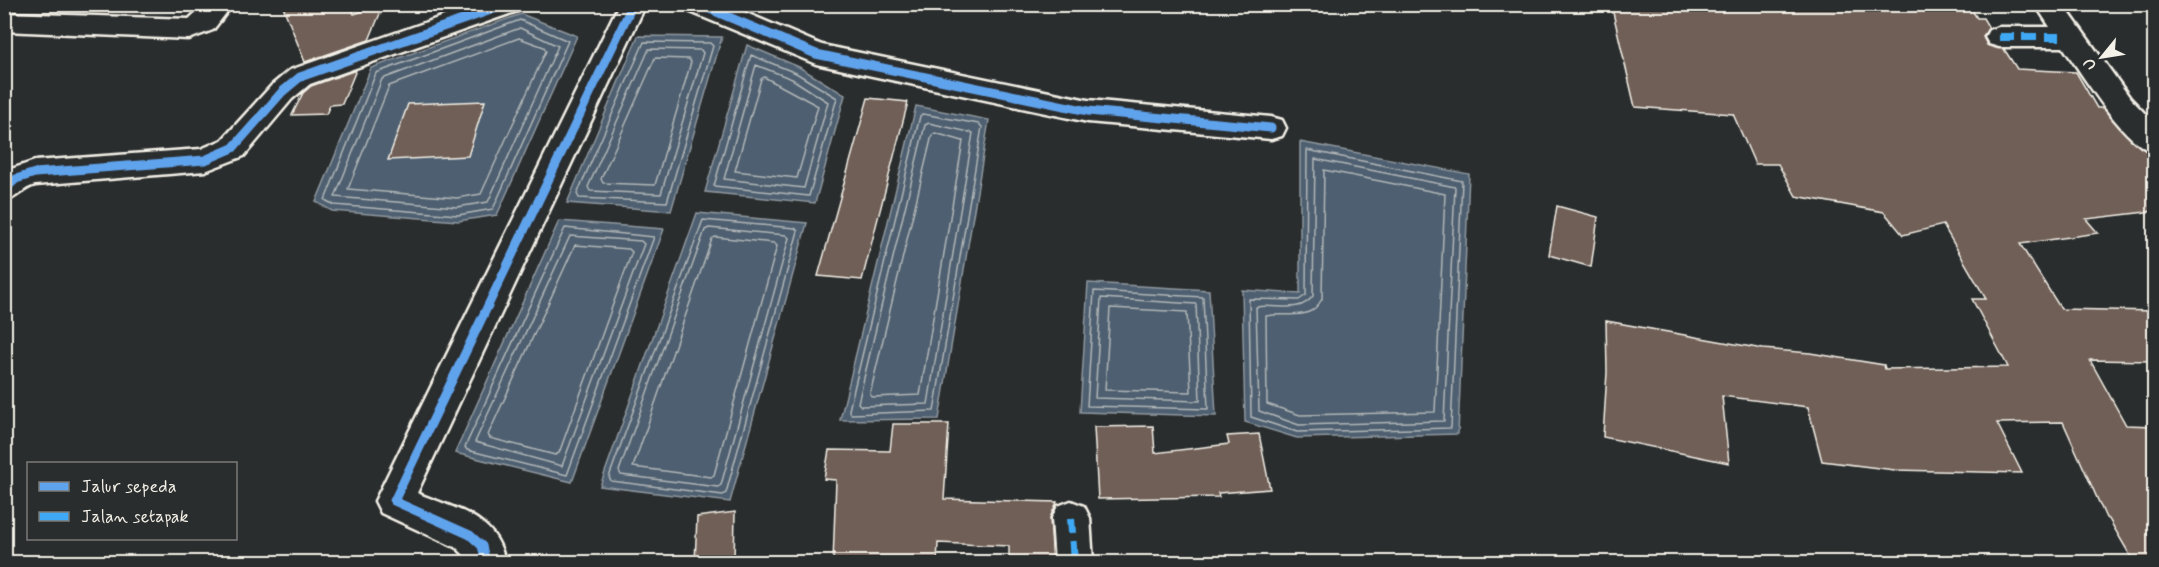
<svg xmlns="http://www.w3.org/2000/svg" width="2159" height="567" viewBox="0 0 2159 567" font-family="Mynerve,sans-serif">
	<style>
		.water { fill: #4e5f70; stroke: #9099a0; stroke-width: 1.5 }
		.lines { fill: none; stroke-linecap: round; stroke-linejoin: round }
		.shore { stroke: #b2b7b8; stroke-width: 1.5 }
		.building { fill: #6f5e57; stroke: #f4f1e8; stroke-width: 1.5 }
		.minor-casing { stroke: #f4f1e8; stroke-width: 5 }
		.minor { fill: #2a2d2e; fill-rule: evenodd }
		.quiet { stroke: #3fa9f5; stroke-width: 8; stroke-dasharray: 15 8; stroke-linecap: butt }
		.cycleway-casing { stroke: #2a2d2e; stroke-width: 13 }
		.cycleway { stroke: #60a3ed; stroke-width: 9 }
	</style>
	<rect width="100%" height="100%" fill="#2a2d2e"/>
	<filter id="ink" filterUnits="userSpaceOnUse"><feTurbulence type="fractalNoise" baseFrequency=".0167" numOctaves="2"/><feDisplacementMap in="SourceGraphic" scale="12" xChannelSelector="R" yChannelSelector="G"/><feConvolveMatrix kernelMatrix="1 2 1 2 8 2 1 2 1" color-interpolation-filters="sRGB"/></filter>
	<g filter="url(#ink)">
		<path class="water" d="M 521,14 L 577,36 L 497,215 L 458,221 L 332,211 L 316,202 L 371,68 Z
			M 638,36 L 722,37 L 671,211 L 567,203 Z
			M 747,45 L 799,67 L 845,95 L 815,203 L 705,192 Z
			M 916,106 L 989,120 L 939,419 L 840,420 Z
			M 1300,142 L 1469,174 L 1458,434 L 1297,438 L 1245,422 L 1242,290 L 1300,294 Z
			M 697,213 L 807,223 L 730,502 L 600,486 Z
			M 559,221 L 664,229 L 572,482 L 455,453 Z
			M 1088,283 L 1209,290 L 1216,416 L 1080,412 Z"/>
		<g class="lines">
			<path class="shore" d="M 520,20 L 568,41 L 493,209 L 458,215 L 334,205 L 325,200 L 376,73 Z
				M 520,28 L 558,46 L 488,202 L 457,207 L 335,197 L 382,79 Z
				M 519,38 L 544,47 L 546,51 L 481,194 L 457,198 L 348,189 L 389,86 Z
				M 644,42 L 710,43 L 713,46 L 667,202 L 579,198 L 577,194 Z
				M 649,49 L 701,50 L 703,53 L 661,194 L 590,191 L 588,187 Z
				M 751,55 L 796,73 L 837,98 L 809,196 L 714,186 Z
				M 655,58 L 689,59 L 691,62 L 655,185 L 603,183 L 601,179 Z
				M 756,65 L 792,79 L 828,102 L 804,188 L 724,179 Z
				M 764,77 L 818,106 L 797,178 L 735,171 L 761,79 Z
				M 923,114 L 979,124 L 982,127 L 934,411 L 851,414 L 849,410 L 920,116 Z
				M 929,123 L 973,133 L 928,404 L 861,406 L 858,403 L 925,125 Z
				M 935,133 L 963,141 L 920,395 L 872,397 L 870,394 L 932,135 Z
				M 1307,150 L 1462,181 L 1451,428 L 1297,432 L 1251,417 L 1249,299 L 1299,300 L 1306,295 Z
				M 1315,159 L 1455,187 L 1444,421 L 1299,425 L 1259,411 L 1256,307 C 1276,303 1299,315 1313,296 Z
				M 1324,170 L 1445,194 L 1435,412 L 1300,415 L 1267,404 L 1266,316 C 1288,311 1309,323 1322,299 Z
				M 703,220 L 795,228 L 798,231 L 726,493 L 723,495 L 611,481 L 609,477 Z
				M 565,228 L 654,237 L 567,475 L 467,450 L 465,447 Z
				M 709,228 L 786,235 L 789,238 L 721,485 L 718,487 L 621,475 L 619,471 L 705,230 Z
				M 570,236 L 641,241 L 644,244 L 562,466 L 475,442 Z
				M 715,237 L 774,243 L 777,246 L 714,475 L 711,477 L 633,467 L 712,239 Z
				M 575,245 L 629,249 L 632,252 L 559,453 L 555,455 L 490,438 L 488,435 Z
				M 1094,291 L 1203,297 L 1208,409 L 1087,406 Z
				M 1101,298 L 1196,304 L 1200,401 L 1095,398 Z
				M 1110,308 L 1187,312 L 1191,392 L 1105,390 Z"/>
		</g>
		<path class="building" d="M 282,4 L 350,4 L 354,14 L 384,4 L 369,40 L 305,62 Z
			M 1611,4 L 1786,4 L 1822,8 L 1968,4 L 1977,18 L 1983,18 L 1989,28 L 1983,36 L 1987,45 L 2004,49 L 2017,69 L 2076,72 L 2097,108 L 2103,108 L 2141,148 L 2154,154 L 2154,211 L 2086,219 L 2098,233 L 2020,244 L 2061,309 L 2154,311 L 2154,361 L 2090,360 L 2126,425 L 2154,426 L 2154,562 L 2134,562 L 2109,519 L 2106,518 L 2063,422 L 1997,423 L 2022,473 L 1895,470 L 1822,461 L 1808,407 L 1722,396 L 1729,463 L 1603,437 L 1607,372 L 1606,321 L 1763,349 L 1810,353 L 1884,365 L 1885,369 L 2008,367 L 1972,299 L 1986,299 L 1943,225 L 1903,235 L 1884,212 L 1796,196 L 1778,164 L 1755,164 L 1733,114 L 1635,107 Z
			M 356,70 L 342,104 L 330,105 L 326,114 L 292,115 L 303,93 L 311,86 Z
			M 868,98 L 908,102 L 862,280 L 818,276 Z
			M 485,101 L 468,156 L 388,160 L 408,104 Z
			M 1557,206 L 1598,217 L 1591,267 L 1549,255 Z
			M 893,424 L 949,424 L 944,499 L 1057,502 L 1050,518 L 1053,562 L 1009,562 L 1009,546 L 938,543 L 937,562 L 833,562 L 836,480 L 824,479 L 829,450 L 890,451 Z
			M 1153,426 L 1155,453 L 1229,444 L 1227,436 L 1259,434 L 1270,489 L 1218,493 L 1219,497 L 1098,499 L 1094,427 Z
			M 735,512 L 734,562 L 695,562 L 697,517 Z"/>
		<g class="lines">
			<defs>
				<path id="minor" d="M 205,4 L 233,4 L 213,30 L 189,39 L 4,31 L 4,13 L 189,19 Z
					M 478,4 L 521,4 L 518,11 L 310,84 L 292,99 L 244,156 L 205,171 L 35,185 C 23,188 17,198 4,202 L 5,171 L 35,161 L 201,149 L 222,140 L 272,85 L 290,70 Z
					M 619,4 L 646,4 L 417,493 C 456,510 496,515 505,562 L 467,562 L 465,556 L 457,548 L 381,513 L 375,501 Z
					M 685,4 L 725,4 L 822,45 L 1088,100 L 1271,117 L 1282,120 L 1286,128 L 1282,136 L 1271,139 L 1088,122 L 816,64 L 688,11 Z
					M 2035,4 L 2063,4 L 2130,98 L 2154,123 L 2154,152 C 2124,145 2082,73 2063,47 L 1999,47 L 1989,44 L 1985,37 L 1989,30 L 1999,27 L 2050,27 Z
					M 1071,501 L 1084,506 L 1090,518 L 1093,562 L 1055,562 L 1052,518 L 1058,506 Z"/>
			</defs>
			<use href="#minor" class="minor-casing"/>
			<use href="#minor" class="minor"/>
			<path class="quiet" d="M 1999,37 L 2068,37
				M 1071,518 L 1074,562"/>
			<defs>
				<path id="cycleway" d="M 698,4 L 816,54 L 1088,111 L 1271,128
					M 4,190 L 16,179 L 35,173 L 205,160 L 233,148 L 282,92 L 300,77 L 508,4
					M 486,562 L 482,546 L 470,535 L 394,501 L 633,4"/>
			</defs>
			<use href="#cycleway" class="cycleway-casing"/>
			<use href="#cycleway" class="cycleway"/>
		</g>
	</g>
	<rect width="2159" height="567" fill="none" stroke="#2a2d2e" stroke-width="24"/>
	<rect x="12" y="12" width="2135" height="543" fill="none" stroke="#f4f1e8" stroke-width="2" filter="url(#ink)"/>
	<rect x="27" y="462" width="210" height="78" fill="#2a2d2e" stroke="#7b7b78" stroke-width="1.5"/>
	<rect x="39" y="482" width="30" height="9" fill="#60a3ed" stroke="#7b7b78" stroke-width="1.5"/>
	<text x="81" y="492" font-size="18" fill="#f4f1e8">Jalur sepeda</text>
	<rect x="39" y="512" width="30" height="9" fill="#3fa9f5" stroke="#7b7b78" stroke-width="1.5"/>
	<text x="81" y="522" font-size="18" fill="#f4f1e8">Jalan setapak</text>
	<g transform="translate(2102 57) rotate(240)" stroke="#2a2d2e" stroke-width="4.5" paint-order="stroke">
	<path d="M0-4.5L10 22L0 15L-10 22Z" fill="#f4f1e8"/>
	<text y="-9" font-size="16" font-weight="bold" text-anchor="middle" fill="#f4f1e8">U</text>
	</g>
</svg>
